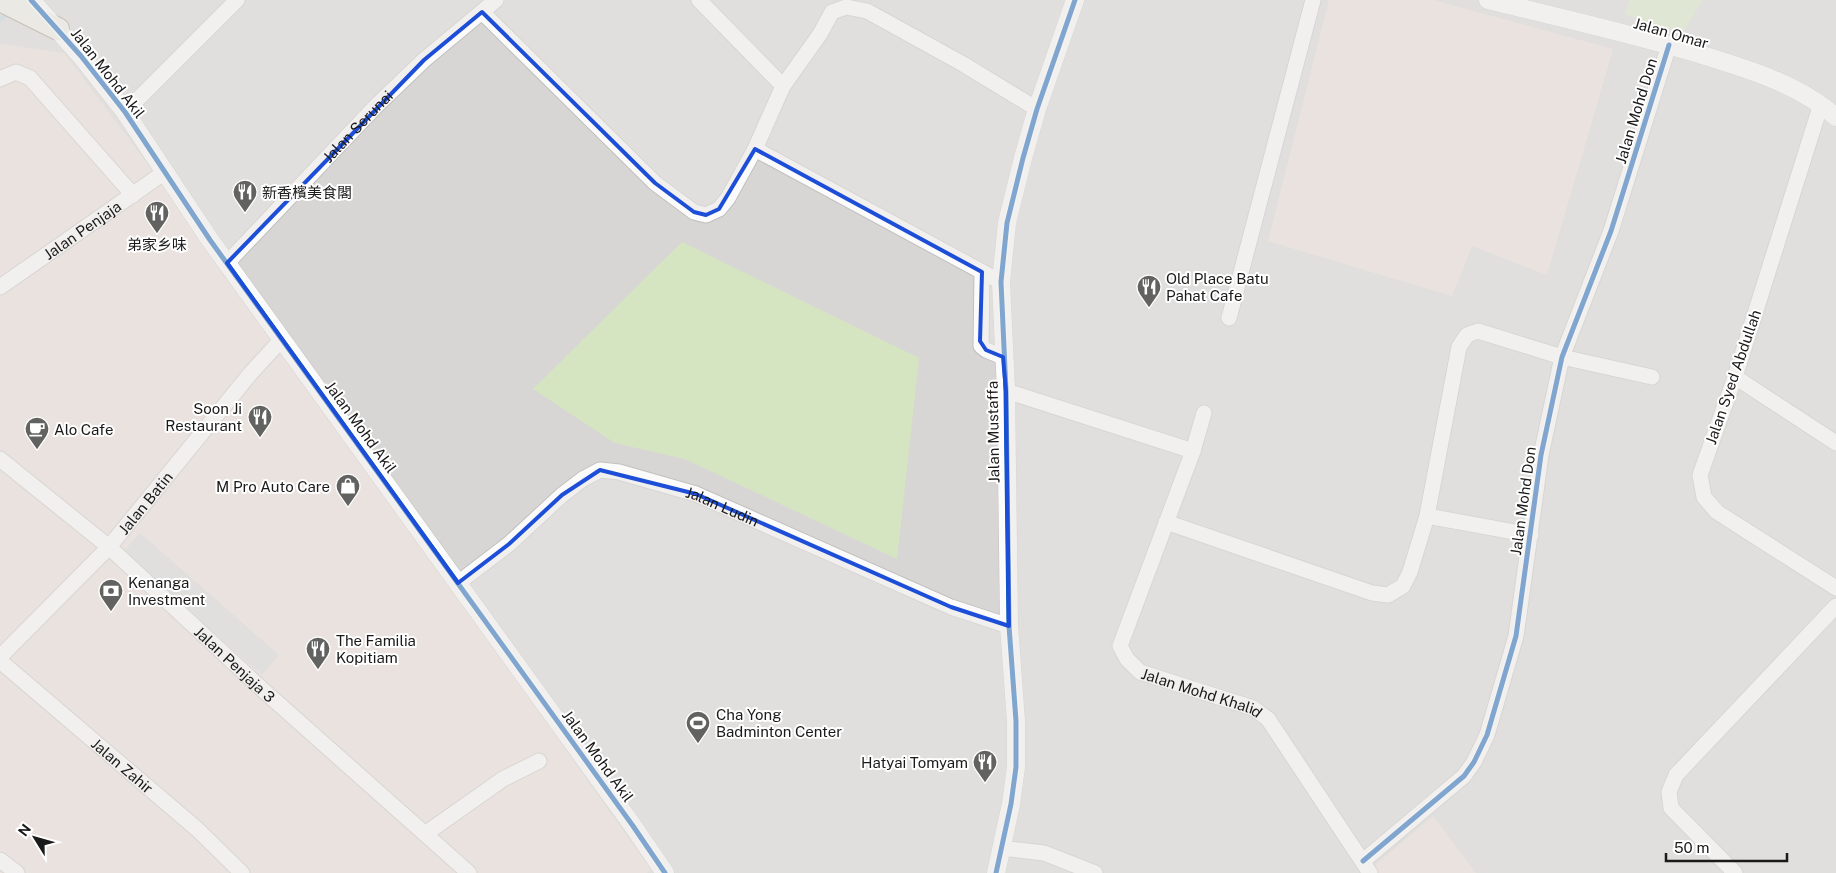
<svg xmlns="http://www.w3.org/2000/svg" width="1836" height="873" viewBox="0 0 1836 873" font-family="'Public Sans','Noto Sans SC',sans-serif">
	<style>
		.residential { fill: #d8d6d4 }
		.commercial { fill: #ebdbd8 }
		.religious { fill: #d7d6d4 }
		.grass { fill: #d5e5c2 }
		.lines { fill: none; stroke-linecap: round; stroke-linejoin: round }
		.stream { stroke: #b7d3db; stroke-width: 5 }
		.minor-casing { stroke: #c1c0bf; stroke-width: 17 }
		.tertiary-casing { stroke: #c1c0bf; stroke-width: 19 }
		.primary-casing { stroke: #9d9482; stroke-width: 24 }
		.minor { stroke: #fcfbfb; stroke-width: 15 }
		.tertiary { stroke: #fcfbfb; stroke-width: 18 }
		.primary { stroke: #eeeae3; stroke-width: 22 }
		.cycleway-casing { stroke: #fff; stroke-width: 8 }
		.cycleway { stroke: #0057b8; stroke-width: 5 }
		.marked { fill: none; stroke: #1d4ed8; stroke-width: 4; stroke-linejoin: round }
		.labels { text-anchor: middle; dominant-baseline: central; stroke-width: 4; stroke-linejoin: round; paint-order: stroke }
		.street-label { font-size: 15px; fill: #1a1a1a; stroke: #fff }
		.poi-label { font-size: 15px; fill: #1a1a1a; stroke: #fff; text-anchor: start }
	</style>
	<rect width="100%" height="100%" fill="#e9e7e3"/>
	<path class="residential" d="M 0,0 L 1836,0 L 1836,873 L 0,873 Z"/>
	<path class="commercial" d="M 1329,0 L 1433,0 L 1613,49 L 1547,275 L 1472,246 L 1452,296 L 1268,241 Z
		M 0,44 L 64,53 L 171,195 L 309,393 L 498,654 L 651,870 L 646,873 L 0,873 Z
		M 1433,816 L 1476,873 L 1366,873 Z"/>
	<path class="religious" d="M 1045,241 L 1108,260 L 1088,336 L 1036,323 Z
		M 140,533 L 279,655 L 262,675 L 122,553 Z"/>
	<path class="grass" d="M 1630,0 L 1703,0 L 1682,34 L 1625,14 Z
		M 682,242 L 919,358 L 897,559 L 685,459 L 615,443 L 533,389 Z"/>
	<g class="lines">
		<path class="stream" d="M 0,20 L 9,12"/>
		<defs>
			<g id="minor">
				<path d="M 699,0 L 783,86"/>
				<path d="M 482,12 L 655,183 L 694,212 L 706,215 L 719,209 L 728,198 L 755,149 L 783,86 L 820,34 L 832,12 L 846,7 L 867,11 L 963,64 L 1037,109"/>
				<path d="M 0,79 L 16,72 L 30,78 L 133,195"/>
				<path d="M 1821,104 L 1735,377 L 1700,475 L 1704,497 L 1717,512 L 1836,588"/>
				<path d="M 125,112 L 237,0"/>
				<path d="M 755,149 L 1001,282"/>
				<path id="s1" d="M 227,263 L 376,106 L 424,60 L 496,0"/>
				<path d="M 982,272 L 981,346 L 986,350 L 1003,357"/>
				<path id="s2" d="M 0,287 L 165,172"/>
				<path d="M 1229,318 L 1313,0"/>
				<path d="M 1735,377 L 1836,443"/>
				<path d="M 1006,391 L 1193,451"/>
				<path id="s3" d="M 1204,413 L 1193,451 L 1120,646 L 1127,659 L 1140,672 L 1253,708 L 1268,719 L 1370,873"/>
				<path id="s4" d="M 0,459 L 109,547 L 263,690 L 469,873"/>
				<path d="M 1427,516 L 1531,535"/>
				<path d="M 1166,522 L 1372,593 L 1388,595 L 1403,586 L 1410,572 L 1427,516 L 1459,347 L 1467,335 L 1478,331 L 1562,357 L 1652,377"/>
				<path id="s5" d="M 458,583 L 509,544 L 562,495 L 583,479 L 600,470 L 619,472 L 696,494 L 951,607 L 1009,626"/>
				<path id="s6" d="M 0,657 L 109,547 L 250,374 L 282,339"/>
				<path id="s7" d="M 0,661 L 197,829 L 242,873"/>
				<path d="M 425,834 L 503,779 L 539,761"/>
				<path d="M 1001,848 L 1044,853 L 1095,873"/>
				<path d="M 0,860 L 17,873"/>
				<path d="M 1363,861 L 1464,776 L 1474,762 L 1487,735 L 1516,636 L 1541,455 L 1562,357 L 1611,231 L 1669,45"/>
				<path d="M 1735,873 L 1671,808 L 1669,792 L 1676,775 L 1836,606"/>
			</g>
			<path id="tertiary" d="M 31,0 L 81,56 L 125,112 L 210,240 L 633,826 L 665,873
				M 1488,0 C 1558,17 1629,33 1699,54 C 1745,68 1799,84 1836,117
				M 996,873 L 1011,804 L 1016,767 L 1016,721 L 1009,626 L 1006,391 L 1001,282 L 1007,223 L 1023,158 L 1037,109 L 1075,0"/>
			<path id="primary" d="M 0,0 L 58,29"/>
		</defs>
		<use href="#minor" class="minor-casing"/>
		<use href="#tertiary" class="tertiary-casing"/>
		<use href="#primary" class="primary-casing"/>
		<use href="#minor" class="minor"/>
		<use href="#tertiary" class="tertiary"/>
		<use href="#primary" class="primary"/>
		<defs>
			<path id="cycleway" d="M 31,0 L 81,56 L 125,112 L 210,240 L 633,826 L 665,873
				M 1363,861 L 1464,776 L 1474,762 L 1487,735 L 1516,636 L 1541,455 L 1562,357 L 1611,231 L 1669,45
				M 996,873 L 1011,804 L 1016,767 L 1016,721 L 1009,626 L 1006,391 L 1001,282 L 1007,223 L 1023,158 L 1037,109 L 1075,0"/>
		</defs>
		<use href="#cycleway" class="cycleway-casing"/>
		<use href="#cycleway" class="cycleway"/>
	</g>
	<path d="M0 0H1836V873H0ZM 482,12 L 655,183 L 694,212 L 706,215 L 719,209 L 755,149 L 982,272 L 980,341 L 986,350 L 1003,357 L 1006,391 L 1009,626 L 951,607 L 696,494 L 600,470 L 562,495 L 509,544 L 458,583 L 227,263 L 424,60 Z" fill="#e9e7e3" fill-opacity=".55" fill-rule="evenodd"/>
	<path class="marked" d="M 482,12 L 655,183 L 694,212 L 706,215 L 719,209 L 755,149 L 982,272 L 980,341 L 986,350 L 1003,357 L 1006,391 L 1009,626 L 951,607 L 696,494 L 600,470 L 562,495 L 509,544 L 458,583 L 227,263 L 424,60 Z"/>
	<defs>
		<symbol id="restaurant-pin" viewBox="-11 -11 22 30"><path d="M0 17L-7.5 6A9.5 9.5 0 1 1 7.5 6Z" fill="#626260" stroke="#fff"/><path d="M-5-6h1v4h1v-4h1v4h1v-4h1v5L-1.5 .5V6h-2V.5L-5-1ZM5-6V6H3V1.5H1.5Q1.5-4 5-6Z" fill="#fff"/></symbol>
		<symbol id="cafe-pin" viewBox="-11 -11 22 30"><path d="M0 17L-7.5 6A9.5 9.5 0 1 1 7.5 6Z" fill="#626260" stroke="#fff"/><path d="M-5.5-4.5H6V0H3Q3 3.5 0 3.5H-2.5Q-5.5 3.5-5.5 0ZM3-3.2v2h1.7v-2ZM-6 4.5H4V6H-6Z" fill="#fff"/></symbol>
		<symbol id="shop-pin" viewBox="-11 -11 22 30"><path d="M0 17L-7.5 6A9.5 9.5 0 1 1 7.5 6Z" fill="#626260" stroke="#fff"/><path d="M-5-2.5h2.3a2.7 3.5 0 0 1 5.4 0H5L5.5 6h-11ZM-1.5-2.5h3a1.5 2.3 0 0 0-3 0Z" fill="#fff"/></symbol>
		<symbol id="bank-pin" viewBox="-11 -11 22 30"><path d="M0 17L-7.5 6A9.5 9.5 0 1 1 7.5 6Z" fill="#626260" stroke="#fff"/><path d="M-6-4H6V4H-6ZM0-2.3a2.3 2.3 0 1 0 0 4.6a2.3 2.3 0 1 0 0-4.6Z" fill="#fff"/></symbol>
		<symbol id="stadium-pin" viewBox="-11 -11 22 30"><path d="M0 17L-7.5 6A9.5 9.5 0 1 1 7.5 6Z" fill="#626260" stroke="#fff"/><path d="M0-5a6.5 5 0 1 0 0 10a6.5 5 0 1 0 0-10ZM-3.5-1.8h7v3.6h-7Z" fill="#fff"/></symbol>
	</defs>
	<g fill-rule="evenodd">
		<use href="#restaurant-pin" x="231" y="178" width="28" height="38"/>
		<use href="#restaurant-pin" x="143" y="199" width="28" height="38"/>
		<use href="#restaurant-pin" x="1135" y="273" width="28" height="38"/>
		<use href="#restaurant-pin" x="246" y="403" width="28" height="38"/>
		<use href="#cafe-pin" x="23" y="415" width="28" height="38"/>
		<use href="#shop-pin" x="334" y="472" width="28" height="38"/>
		<use href="#bank-pin" x="97" y="577" width="28" height="38"/>
		<use href="#restaurant-pin" x="304" y="635" width="28" height="38"/>
		<use href="#stadium-pin" x="684" y="709" width="28" height="38"/>
		<use href="#restaurant-pin" x="971" y="748" width="28" height="38"/>
	</g>
	<g class="labels">
		<g class="street-label">
			<text transform="translate(1671 33) rotate(16)">Jalan Omar</text>
			<text transform="translate(108 73) rotate(52)">Jalan Mohd Akil</text>
			<text transform="translate(1636 111) rotate(-73)">Jalan Mohd Don</text>
			<text stroke="none"><textPath href="#s1" startOffset="189">Jalan Serunai</textPath></text>
			<text stroke="none"><textPath href="#s2" startOffset="100">Jalan Penjaja</textPath></text>
			<text transform="translate(1733 377) rotate(-71)">Jalan Syed Abdullah</text>
			<text transform="translate(361 427) rotate(54)">Jalan Mohd Akil</text>
			<text transform="translate(993 432) rotate(-91)">Jalan Mustaffa</text>
			<text transform="translate(1523 501) rotate(-82)">Jalan Mohd Don</text>
			<text stroke="none"><textPath href="#s6" startOffset="212">Jalan Batin</textPath></text>
			<text stroke="none"><textPath href="#s5" startOffset="310">Jalan Ludin</textPath></text>
			<text stroke="none"><textPath href="#s4" startOffset="312">Jalan Penjaja 3</textPath></text>
			<text stroke="none"><textPath href="#s3" startOffset="346">Jalan Mohd Khalid</textPath></text>
			<text transform="translate(598 756) rotate(54)">Jalan Mohd Akil</text>
			<text stroke="none"><textPath href="#s7" startOffset="161">Jalan Zahir</textPath></text>
		</g>
		<g class="poi-label">
			<text x="262" y="192">新香檳美食閣</text>
			<text x="157" y="244" text-anchor="middle">弟家乡味</text>
			<text x="1166" y="278">Old Place Batu<tspan x="1166" dy="17">Pahat Cafe</tspan></text>
			<text x="242" y="408" text-anchor="end">Soon Ji<tspan x="242" dy="17">Restaurant</tspan></text>
			<text x="54" y="429">Alo Cafe</text>
			<text x="330" y="486" text-anchor="end">M Pro Auto Care</text>
			<text x="128" y="582">Kenanga<tspan x="128" dy="17">Investment</tspan></text>
			<text x="336" y="640">The Familia<tspan x="336" dy="17">Kopitiam</tspan></text>
			<text x="716" y="714">Cha Yong<tspan x="716" dy="17">Badminton Center</tspan></text>
			<text x="968" y="762" text-anchor="end">Hatyai Tomyam</text>
		</g>
	</g>
	<g transform="translate(35 838) rotate(307)" stroke="#ffffff" stroke-width="4" paint-order="stroke">
	<path d="M0-4L9 19L0 12L-9 19Z" fill="#1a1a1a"/>
	<text y="-8" font-size="14" font-weight="bold" text-anchor="middle" fill="#1a1a1a">N</text>
	</g>
	<path d="M1666 853v8h121v-8" fill="none" stroke="#1a1a1a" stroke-width="2.5"/>
	<text x="1674" y="853" font-size="15" fill="#1a1a1a" stroke="#ffffff" stroke-width="4" paint-order="stroke">50 m</text>
</svg>
